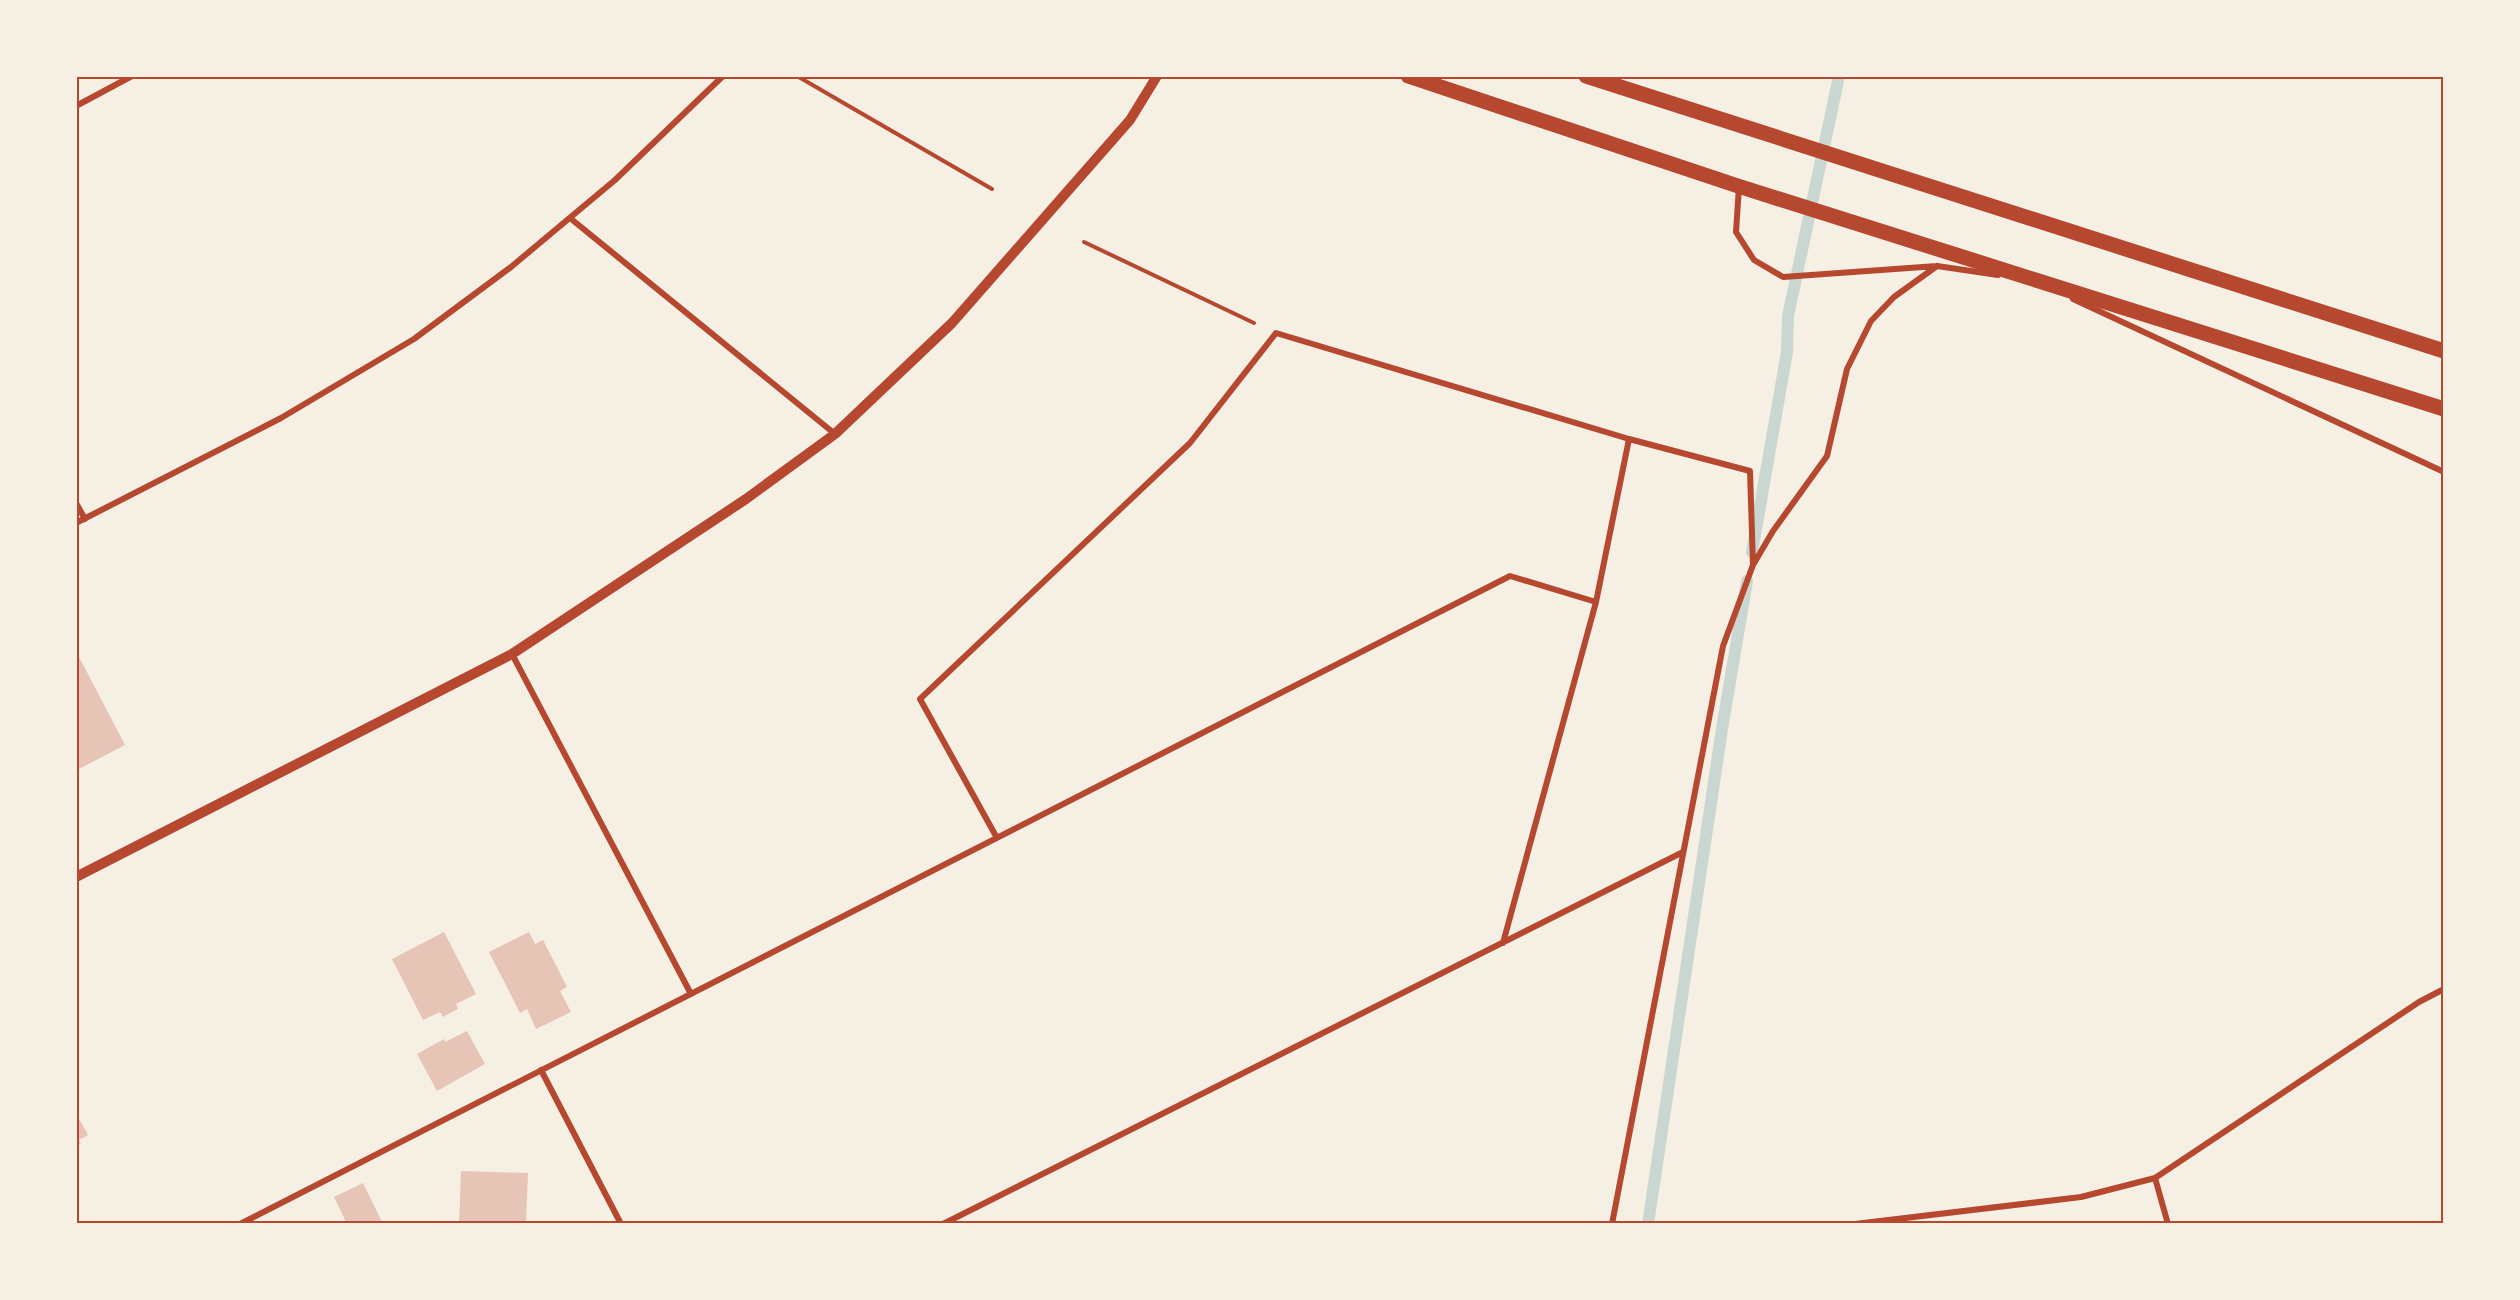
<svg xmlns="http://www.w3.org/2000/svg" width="2520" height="1300" viewBox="0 0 2520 1300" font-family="'Titillium Web',sans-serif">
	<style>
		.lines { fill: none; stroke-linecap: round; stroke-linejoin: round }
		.stream { stroke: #c9d6d2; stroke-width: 12 }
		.building { fill: #e6c5b7 }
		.path { stroke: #b5482f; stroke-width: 4 }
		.minor { stroke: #b5482f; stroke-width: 6 }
		.tertiary { stroke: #b5482f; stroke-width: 10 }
		.primary { stroke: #b5482f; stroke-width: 15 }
		.neatline { fill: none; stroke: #b5482f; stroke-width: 2 }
	</style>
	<rect width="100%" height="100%" fill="#f6efe4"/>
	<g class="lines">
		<path class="stream" d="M 1752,552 L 1787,352 L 1788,316 L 1839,76
			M 1648,1224 L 1722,729 L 1747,581"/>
	</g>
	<path class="building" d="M 76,651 L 125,745 L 79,769 L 76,764 Z
		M 444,932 L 476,994 L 456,1004 L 458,1009 L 443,1017 L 440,1012 L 423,1020 L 392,959 Z
		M 529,932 L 535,944 L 543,940 L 567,987 L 560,991 L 571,1012 L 536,1029 L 527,1009 L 520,1013 L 489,952 Z
		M 467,1031 L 485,1064 L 437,1091 L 417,1054 L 444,1039 L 445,1042 Z
		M 76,1113 L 88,1135 L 79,1140 L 81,1144 L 76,1146 Z
		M 461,1171 L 528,1173 L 526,1224 L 459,1224 Z
		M 363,1183 L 383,1224 L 347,1224 L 334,1197 Z"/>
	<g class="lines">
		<path class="path" d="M 797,76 L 992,189
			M 1084,242 L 1254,323"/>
		<path class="minor" d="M 76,106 L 132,76
			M 1739,187 L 1736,232 L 1754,260 L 1783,277 L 1937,266 L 1998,275
			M 570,218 L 835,434
			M 2073,299 L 2444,472
			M 76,503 L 85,519
			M 76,523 L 281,418 L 414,339 L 511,267 L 615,180 L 723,76
			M 512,654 L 691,994
			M 997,838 L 920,699 L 1190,443 L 1276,333 L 1629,439 L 1750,471 L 1753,565
			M 1503,943 L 1596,602 L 1629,439
			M 541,1070 L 621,1224
			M 2155,1178 L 2168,1224
			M 240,1224 L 1510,576 L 1596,602
			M 943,1224 L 1683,852
			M 1612,1224 L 1723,646 L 1753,565 L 1773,531 L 1827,456 L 1847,369 L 1871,321 L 1894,297 L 1937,266
			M 1855,1224 L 2081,1197 L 2155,1178 L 2419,1002 L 2444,989"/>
		<path class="tertiary" d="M 76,877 L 512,654 L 746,499 L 835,434 L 952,323 L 1130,120 L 1157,76"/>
		<path class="primary" d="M 1408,76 L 1738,186 L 2444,409
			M 1586,76 L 2444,351"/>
	</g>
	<rect width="2520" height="1300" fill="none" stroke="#f6efe4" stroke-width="156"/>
	<rect x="78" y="78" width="2364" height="1144" class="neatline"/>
</svg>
